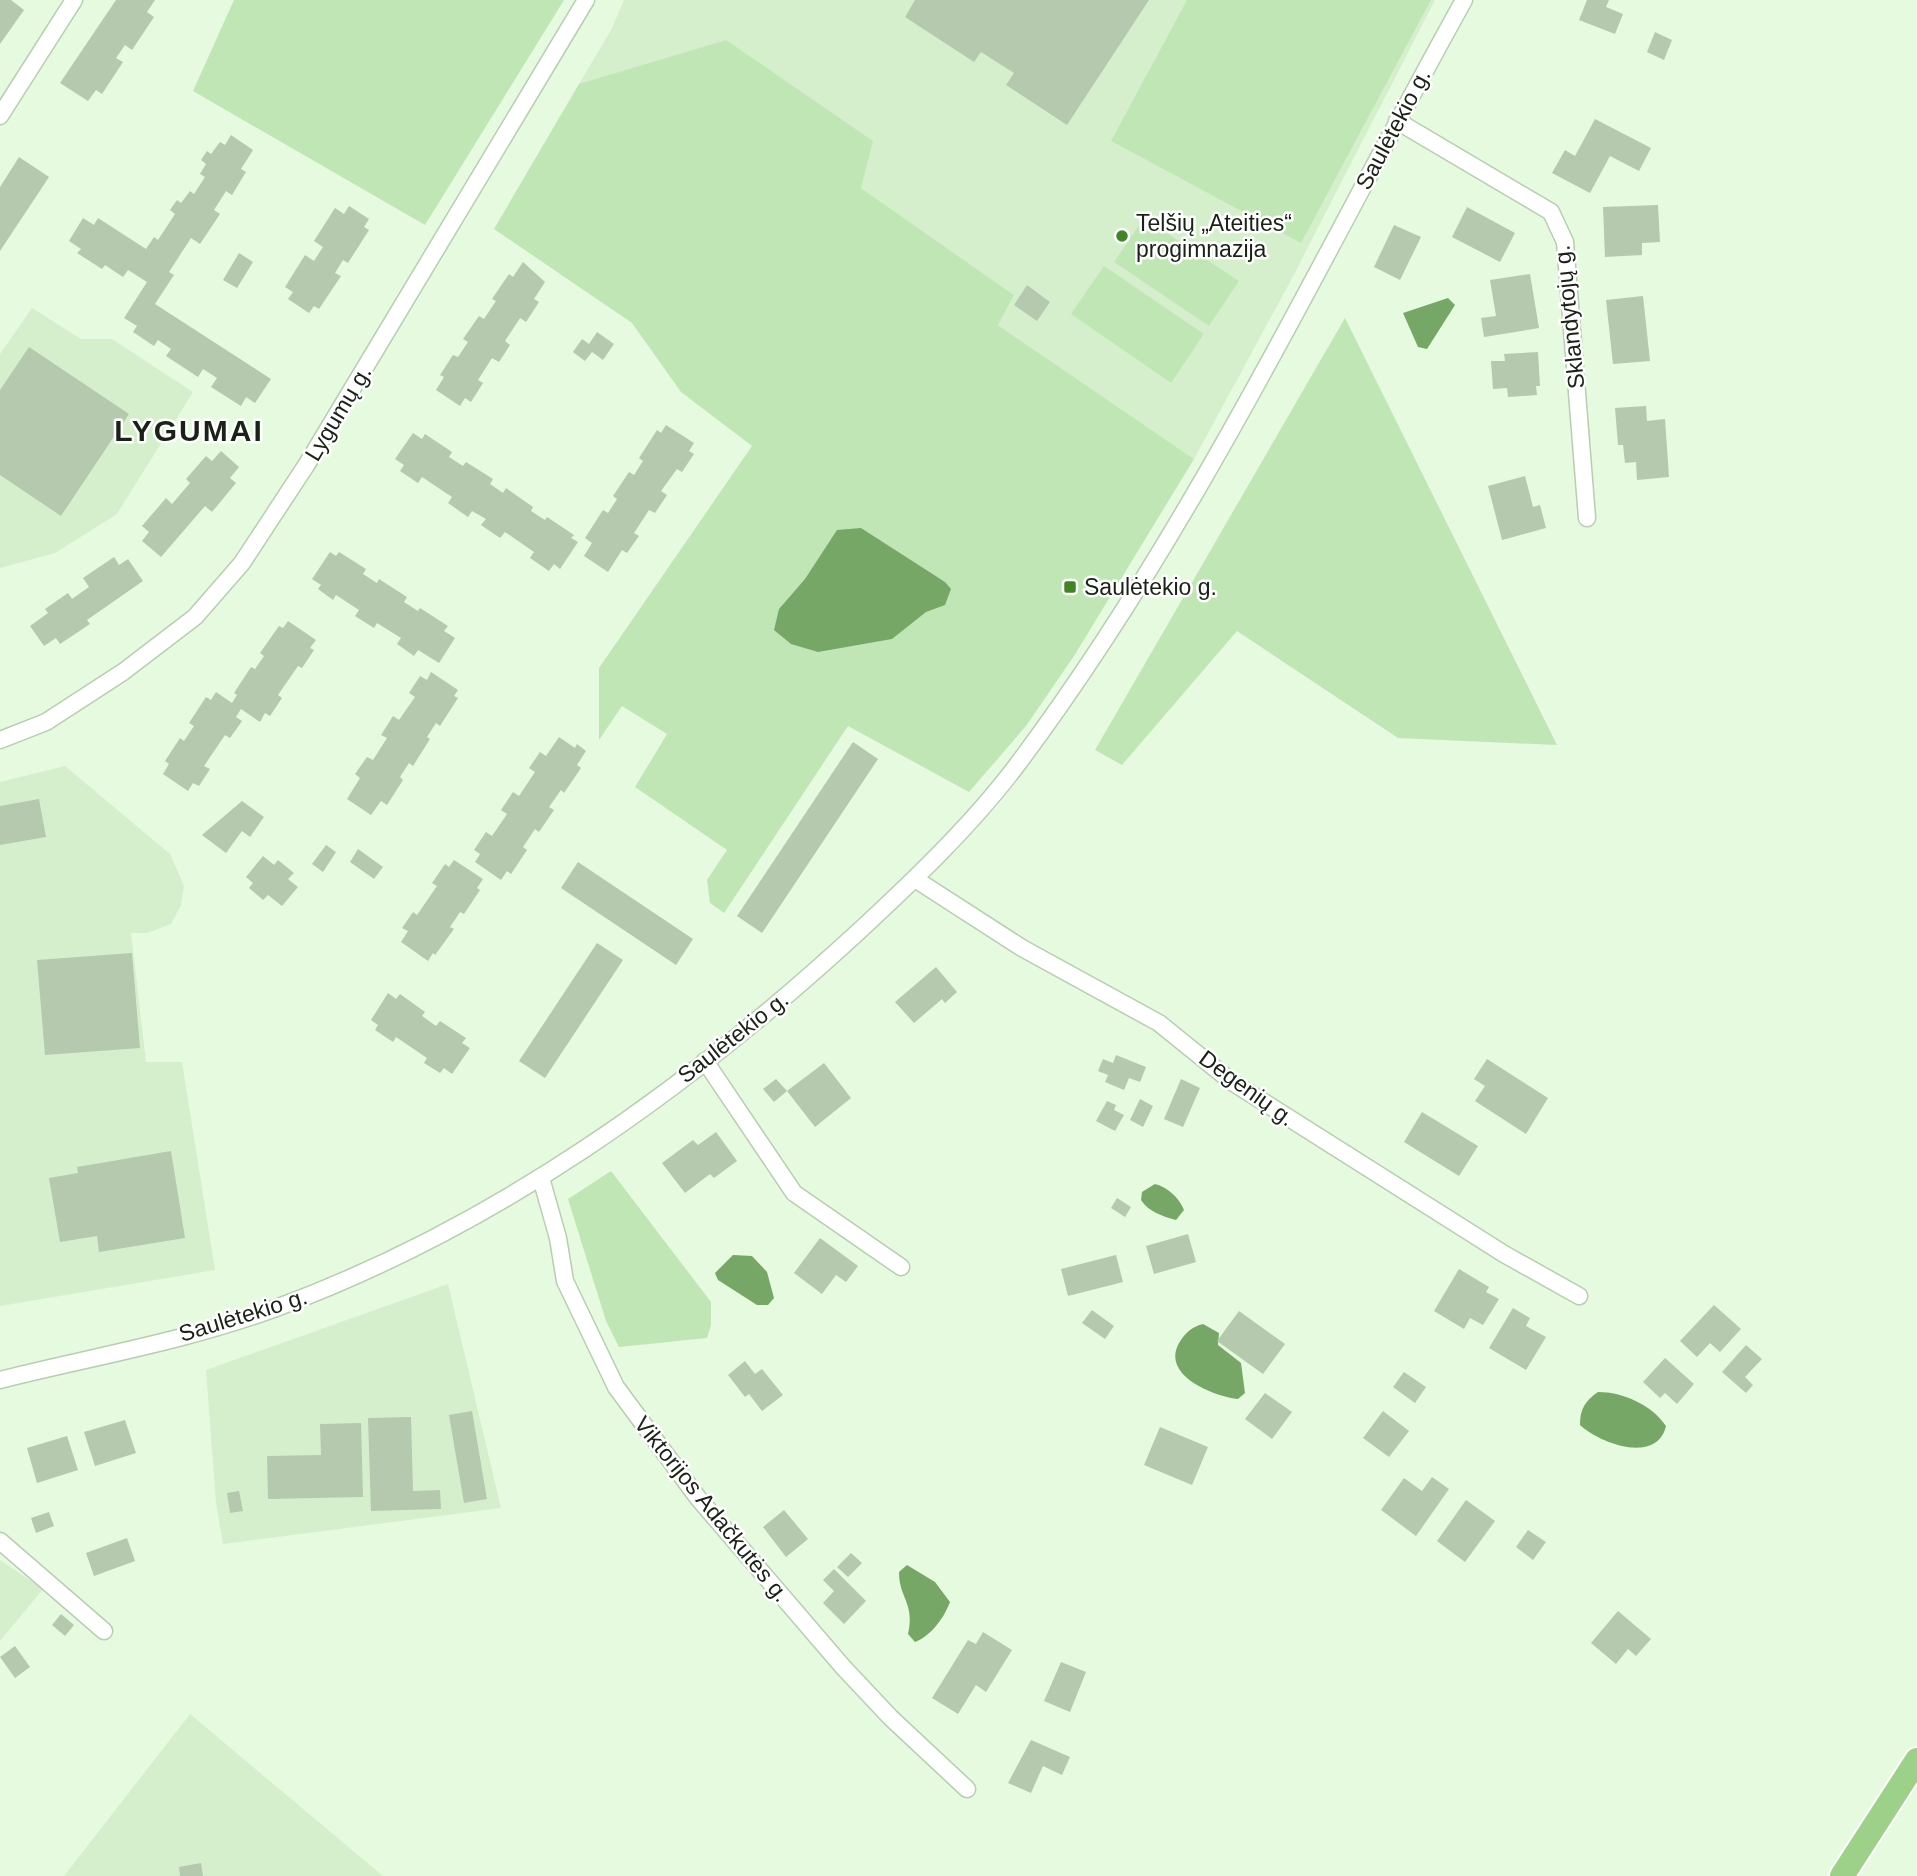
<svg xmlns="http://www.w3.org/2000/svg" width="1917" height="1876" viewBox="0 0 1917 1876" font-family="Arial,sans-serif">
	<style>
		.built { fill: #d5efcd }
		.green { fill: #c1e6b6 }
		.water { fill: #77a767 }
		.building { fill: #b4c9ae }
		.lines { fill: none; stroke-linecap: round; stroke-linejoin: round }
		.minor-casing { stroke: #b8cdb2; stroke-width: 19 }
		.primary-casing { stroke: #fff; stroke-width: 28 }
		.minor { stroke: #fff; stroke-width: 16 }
		.primary { stroke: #9dd089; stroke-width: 24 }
		.poi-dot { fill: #418427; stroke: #fff; stroke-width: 2.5 }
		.labels { text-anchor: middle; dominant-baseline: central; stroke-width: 5; stroke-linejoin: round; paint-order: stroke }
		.street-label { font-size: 23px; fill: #1a2117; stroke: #fff }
		.poi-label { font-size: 23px; fill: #1a2117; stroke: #fff; text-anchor: start }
		.district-label { font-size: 30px; font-weight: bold; letter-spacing: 2px; fill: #1a2117; stroke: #fff }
	</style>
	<rect width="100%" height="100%" fill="#e5fade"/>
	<path class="built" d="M 624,0 L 1435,0 L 1289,284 L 1194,459 L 997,324 L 1014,295 L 861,188 L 579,84 L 611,30 Z
		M 32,308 L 81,339 L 112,339 L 193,392 L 117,514 L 55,553 L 0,568 L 0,354 Z
		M 65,766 L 170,854 L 184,886 L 181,905 L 171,924 L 147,933 L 131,933 L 146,1062 L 182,1062 L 215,1270 L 0,1306 L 0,782 Z
		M 448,1284 L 501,1508 L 223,1544 L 216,1503 L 206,1370 Z
		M 0,1560 L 43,1589 L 0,1641 Z
		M 190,1714 L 383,1876 L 64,1876 Z"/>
	<path class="green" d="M 234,0 L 564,0 L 425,225 L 193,91 Z
		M 1187,0 L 1431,0 L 1301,243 L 1111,141 Z
		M 726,40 L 873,141 L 861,188 L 1014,295 L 998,325 L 1194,459 L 1074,656 L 1026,726 L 969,792 L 848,726 L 724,913 L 710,903 L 707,880 L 727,850 L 635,787 L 667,734 L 622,706 L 599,740 L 599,668 L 752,446 L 681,392 L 632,323 L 494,229 L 579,84 Z
		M 1144,218 L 1239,281 L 1209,326 L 1114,262 Z
		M 1104,266 L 1204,334 L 1171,383 L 1071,314 Z
		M 1345,318 L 1557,745 L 1398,738 L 1237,631 L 1122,765 L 1095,750 Z
		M 611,1171 L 711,1302 L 711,1325 L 707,1338 L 619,1347 L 606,1321 L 568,1199 Z"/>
	<path class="water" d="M 1448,298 L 1455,305 L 1427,349 L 1418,347 L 1403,313 Z
		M 861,528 L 945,582 L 951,589 L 945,605 L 926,612 L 892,639 L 818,652 L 791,644 L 774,630 L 779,609 L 805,579 L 837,530 Z
		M 1155,1184 C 1168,1187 1179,1198 1184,1210 L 1176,1220 C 1162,1216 1149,1212 1141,1200 L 1142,1192 Z
		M 733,1255 L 752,1256 L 767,1272 L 774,1298 L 768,1305 L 757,1305 L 718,1280 L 715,1273 Z
		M 1203,1324 L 1219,1333 L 1218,1345 L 1241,1363 L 1245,1393 L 1238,1399 C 1213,1396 1163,1376 1178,1345 C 1184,1334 1191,1327 1203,1324 Z
		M 1598,1392 C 1623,1392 1652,1405 1666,1426 C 1657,1465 1599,1443 1580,1425 C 1580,1409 1585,1401 1598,1392 Z
		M 907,1565 L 935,1582 L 950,1602 C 944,1618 931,1636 915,1642 L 908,1634 C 915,1603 899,1598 899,1572 Z"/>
	<path class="building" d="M 0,0 L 11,0 L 24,10 L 0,44 Z
		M 116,0 L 155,0 L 147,12 L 154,17 L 132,50 L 125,45 L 116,58 L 123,62 L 102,94 L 96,90 L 88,101 L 60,83 Z
		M 915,0 L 1149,0 L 1067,125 L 1006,85 L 1014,73 L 981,52 L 974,62 L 905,17 Z
		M 1587,0 L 1609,0 L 1606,7 L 1623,14 L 1615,34 L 1579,20 Z
		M 1655,32 L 1672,40 L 1664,60 L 1647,52 Z
		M 1595,119 L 1651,148 L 1639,171 L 1610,156 L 1590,193 L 1552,173 L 1565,150 L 1575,156 Z
		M 231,135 L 253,150 L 241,169 L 246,172 L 232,195 L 226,191 L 214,210 L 220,214 L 200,244 L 191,238 L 169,272 L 174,275 L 155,304 L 271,379 L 255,403 L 246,397 L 241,406 L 211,387 L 217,378 L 203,369 L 198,377 L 166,356 L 171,349 L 158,340 L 154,346 L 133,332 L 137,326 L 124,318 L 147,282 L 128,270 L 123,277 L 105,265 L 102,269 L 77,253 L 81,249 L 69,241 L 83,218 L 94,225 L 98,218 L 146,249 L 154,237 L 158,240 L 175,214 L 170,210 L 177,200 L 181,203 L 190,191 L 194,194 L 205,177 L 200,174 L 206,164 L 201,160 L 207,151 L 211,154 L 220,142 L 225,145 Z
		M 19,157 L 49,177 L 0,251 L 0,187 Z
		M 1658,205 L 1660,242 L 1642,243 L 1642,255 L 1605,257 L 1603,207 Z
		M 349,206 L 369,219 L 364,227 L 369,230 L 348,263 L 343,260 L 335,273 L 341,276 L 319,309 L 314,306 L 309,313 L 288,299 L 293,292 L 285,287 L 305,255 L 314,261 L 323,247 L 314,241 L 335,208 L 344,214 Z
		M 1467,207 L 1515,233 L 1500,262 L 1452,237 Z
		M 1394,225 L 1421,237 L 1400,280 L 1374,267 Z
		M 239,253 L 253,262 L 237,288 L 223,280 Z
		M 523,262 L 545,282 L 534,299 L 539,302 L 526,322 L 520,318 L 505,341 L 510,345 L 499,362 L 492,358 L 478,380 L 483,383 L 471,402 L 465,398 L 460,406 L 436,390 L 444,377 L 440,375 L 453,355 L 458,357 L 468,342 L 463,339 L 479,316 L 484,319 L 496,301 L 492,299 L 509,274 L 513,277 Z
		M 1530,274 L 1539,328 L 1484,337 L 1481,318 L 1496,316 L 1490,280 Z
		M 1027,285 L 1050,302 L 1037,321 L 1014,305 Z
		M 1643,296 L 1650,361 L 1613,364 L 1606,300 Z
		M 597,332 L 614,344 L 603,360 L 592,352 L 585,361 L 573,352 L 582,339 L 589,344 Z
		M 29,347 L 129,414 L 61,516 L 0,475 L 0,390 Z
		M 1538,352 L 1540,386 L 1536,386 L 1537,395 L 1508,397 L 1507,388 L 1493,389 L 1491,361 L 1505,361 L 1504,354 Z
		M 1646,406 L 1647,421 L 1665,419 L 1669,477 L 1637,480 L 1636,462 L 1625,463 L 1623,445 L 1618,445 L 1615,408 Z
		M 666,425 L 694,443 L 689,451 L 694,454 L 682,472 L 677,469 L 661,491 L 667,495 L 655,513 L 649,510 L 634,533 L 639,536 L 627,553 L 622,550 L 608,572 L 584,556 L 592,543 L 585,538 L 603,510 L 608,513 L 617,499 L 613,496 L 629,472 L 634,475 L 643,461 L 639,458 L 657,430 L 661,433 Z
		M 413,433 L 422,439 L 425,434 L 452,452 L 449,457 L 463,466 L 466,462 L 493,479 L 490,484 L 503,493 L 506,488 L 533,507 L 531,511 L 545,520 L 547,517 L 574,535 L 571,538 L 578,542 L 560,569 L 554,564 L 549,571 L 530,558 L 534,552 L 505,532 L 500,538 L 481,525 L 486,519 L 472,511 L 468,517 L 448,503 L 452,497 L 422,477 L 418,483 L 400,471 L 404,465 L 395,459 Z
		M 221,451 L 239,467 L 230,478 L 236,483 L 212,512 L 205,506 L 161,557 L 142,541 L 149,532 L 142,526 L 166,498 L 172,504 L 190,483 L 186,479 L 206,456 L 212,461 Z
		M 1525,476 L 1533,507 L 1540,505 L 1546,528 L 1502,540 L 1488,486 Z
		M 330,552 L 336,556 L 339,552 L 366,569 L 363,574 L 377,583 L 379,579 L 407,597 L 404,602 L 418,611 L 420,608 L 448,626 L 444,631 L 455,638 L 439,663 L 418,650 L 414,656 L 397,644 L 401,638 L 377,623 L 374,628 L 355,616 L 359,610 L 336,595 L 333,600 L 318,589 L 321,585 L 312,579 Z
		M 114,557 L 119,565 L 128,559 L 143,581 L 87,620 L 90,624 L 60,644 L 56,638 L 44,646 L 30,626 L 48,613 L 45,609 L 68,593 L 72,599 L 89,587 L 83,578 Z
		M 288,621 L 316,640 L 310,648 L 314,650 L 302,668 L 298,666 L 278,695 L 282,698 L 270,716 L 265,713 L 260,722 L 241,709 L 236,717 L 242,721 L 230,738 L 225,735 L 204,766 L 210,769 L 199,786 L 193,783 L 188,791 L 163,774 L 169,764 L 165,761 L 180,738 L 184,741 L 194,726 L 189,723 L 206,697 L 211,700 L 216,692 L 232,703 L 237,695 L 234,693 L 251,667 L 255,669 L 264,656 L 260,653 L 279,626 L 283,628 Z
		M 431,672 L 458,690 L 454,696 L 458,698 L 440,726 L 436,723 L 427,737 L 430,739 L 413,766 L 409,763 L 400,777 L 403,780 L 387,805 L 381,801 L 371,815 L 347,799 L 360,778 L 355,774 L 367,757 L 373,760 L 387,738 L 381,735 L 393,716 L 399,720 L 415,697 L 409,693 L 420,676 L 427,680 Z
		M 559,737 L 575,748 L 577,744 L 586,751 L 577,765 L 581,768 L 564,793 L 561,790 L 549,807 L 554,810 L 539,832 L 535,829 L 523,847 L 527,850 L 511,874 L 507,871 L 501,880 L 475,862 L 480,854 L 474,850 L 486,832 L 492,836 L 507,814 L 501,810 L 513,792 L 519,796 L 535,772 L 529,768 L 540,752 L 546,756 Z
		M 853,742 L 878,759 L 762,933 L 737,916 Z
		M 39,799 L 46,837 L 0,845 L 0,806 Z
		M 242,801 L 264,817 L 250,837 L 242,831 L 226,853 L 202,835 Z
		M 326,845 L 336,852 L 323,872 L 312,864 Z
		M 358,849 L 383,867 L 374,879 L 350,862 Z
		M 263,856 L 274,865 L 278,860 L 294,873 L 288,879 L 298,887 L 282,906 L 268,895 L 263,900 L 249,888 L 253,883 L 246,877 Z
		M 454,860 L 483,879 L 477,888 L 480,890 L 464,914 L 460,912 L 450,927 L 454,929 L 435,955 L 433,953 L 428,961 L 401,942 L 408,931 L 402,928 L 413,912 L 417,915 L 437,886 L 432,883 L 445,864 L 449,867 Z
		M 578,862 L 693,939 L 676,965 L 561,888 Z
		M 597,943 L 623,960 L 545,1078 L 519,1061 Z
		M 132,953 L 140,1048 L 45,1055 L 37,960 Z
		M 936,967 L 957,992 L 945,1003 L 942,999 L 914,1023 L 895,1002 Z
		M 388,993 L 396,999 L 400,994 L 425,1012 L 422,1016 L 436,1026 L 440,1021 L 466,1038 L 462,1043 L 470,1048 L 452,1074 L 444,1068 L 440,1073 L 424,1063 L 427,1058 L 396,1037 L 393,1042 L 375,1030 L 378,1025 L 371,1020 Z
		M 1116,1055 L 1146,1067 L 1140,1082 L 1129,1078 L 1124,1090 L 1105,1082 L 1108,1075 L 1098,1071 L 1103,1059 L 1113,1063 Z
		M 1487,1059 L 1548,1098 L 1526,1134 L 1475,1101 L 1485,1086 L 1474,1079 Z
		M 824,1063 L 851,1098 L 815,1127 L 787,1091 Z
		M 776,1079 L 787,1091 L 774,1102 L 763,1089 Z
		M 1181,1079 L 1200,1088 L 1183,1127 L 1164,1119 Z
		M 1140,1099 L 1153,1106 L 1143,1127 L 1130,1120 Z
		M 1107,1101 L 1116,1105 L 1114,1110 L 1124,1115 L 1115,1131 L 1096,1121 Z
		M 1422,1112 L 1478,1146 L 1459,1176 L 1404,1142 Z
		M 716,1132 L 737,1161 L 714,1178 L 710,1174 L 685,1193 L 662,1163 L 693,1140 L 698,1145 Z
		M 171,1151 L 185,1238 L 99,1252 L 97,1236 L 60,1242 L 49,1178 L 78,1173 L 77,1167 Z
		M 1117,1198 L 1131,1207 L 1125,1217 L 1111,1208 Z
		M 1188,1234 L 1196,1262 L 1154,1274 L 1146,1246 Z
		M 820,1238 L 858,1266 L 846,1282 L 836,1275 L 822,1294 L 794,1273 Z
		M 1116,1255 L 1123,1282 L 1068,1296 L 1061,1269 Z
		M 1459,1269 L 1489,1287 L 1486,1292 L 1499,1299 L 1483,1325 L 1470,1318 L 1464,1329 L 1434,1311 Z
		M 1714,1305 L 1741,1329 L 1720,1352 L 1710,1343 L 1697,1357 L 1680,1341 Z
		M 1513,1308 L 1530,1318 L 1526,1326 L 1546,1337 L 1526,1370 L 1489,1348 Z
		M 1092,1310 L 1114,1326 L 1105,1339 L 1082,1323 Z
		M 1239,1311 L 1285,1344 L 1263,1374 L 1217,1341 Z
		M 1746,1345 L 1762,1359 L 1745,1377 L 1753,1385 L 1746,1393 L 1722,1372 Z
		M 1665,1358 L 1694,1384 L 1677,1404 L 1665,1393 L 1660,1398 L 1643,1382 Z
		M 745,1361 L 755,1374 L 762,1369 L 783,1395 L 762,1411 L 749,1394 L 745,1397 L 728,1375 Z
		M 1404,1372 L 1426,1387 L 1415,1403 L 1393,1387 Z
		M 1265,1393 L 1292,1412 L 1272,1439 L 1245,1419 Z
		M 472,1411 L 487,1499 L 464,1503 L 449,1415 Z
		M 1383,1411 L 1409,1431 L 1389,1457 L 1363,1438 Z
		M 411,1417 L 413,1491 L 440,1490 L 441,1509 L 371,1511 L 368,1418 Z
		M 125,1420 L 136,1453 L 95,1466 L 84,1432 Z
		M 361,1423 L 363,1497 L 268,1499 L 267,1456 L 321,1455 L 320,1424 Z
		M 1160,1427 L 1208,1447 L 1192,1485 L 1144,1465 Z
		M 67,1436 L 78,1470 L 37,1483 L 27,1448 Z
		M 1432,1477 L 1449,1489 L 1416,1536 L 1381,1510 L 1404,1478 L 1422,1491 Z
		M 239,1491 L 243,1511 L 230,1513 L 227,1493 Z
		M 1466,1500 L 1495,1521 L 1465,1562 L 1437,1541 Z
		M 784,1510 L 808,1539 L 786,1557 L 763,1527 Z
		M 49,1512 L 54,1526 L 36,1533 L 31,1518 Z
		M 1528,1530 L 1546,1542 L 1533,1560 L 1516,1547 Z
		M 127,1538 L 135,1561 L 94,1576 L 86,1553 Z
		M 851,1553 L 862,1563 L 848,1577 L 837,1567 Z
		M 834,1569 L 866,1601 L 844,1624 L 823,1603 L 834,1591 L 823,1580 Z
		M 1618,1611 L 1651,1639 L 1636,1656 L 1628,1649 L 1616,1664 L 1591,1643 Z
		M 61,1614 L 74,1625 L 65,1636 L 52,1625 Z
		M 983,1632 L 1012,1650 L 986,1692 L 976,1685 L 958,1714 L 932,1698 L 968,1640 L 976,1644 Z
		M 15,1646 L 30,1667 L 15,1678 L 0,1657 Z
		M 1061,1662 L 1086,1672 L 1070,1712 L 1044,1701 Z
		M 1031,1740 L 1070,1757 L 1062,1775 L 1043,1766 L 1031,1793 L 1008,1783 Z
		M 201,1863 L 203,1876 L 180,1876 L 179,1867 Z"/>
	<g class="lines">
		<defs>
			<path id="minor" d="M 0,116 L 74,0
				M 1397,121 L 1551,212 L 1565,242 L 1587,518
				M 0,740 L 46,722 L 123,672 L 195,617 L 242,563 L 307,464 L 586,0
				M 915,879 L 1022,948 L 1159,1023 L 1232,1082 L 1504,1254 L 1579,1296
				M 705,1061 L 794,1193 L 901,1267
				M 541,1178 L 558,1238 L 565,1281 L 616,1387 L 698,1498 L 843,1667 L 891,1718 L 967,1789
				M 0,1380 C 91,1357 187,1341 276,1308 C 495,1227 686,1090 857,933 C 912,882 972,825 1017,765 C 1194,529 1321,257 1464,0
				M 0,1541 L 104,1631"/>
			<path id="primary" d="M 1842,1876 L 1917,1760"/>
		</defs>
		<use href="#minor" class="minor-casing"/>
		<use href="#primary" class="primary-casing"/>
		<use href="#minor" class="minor"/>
		<use href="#primary" class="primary"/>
	</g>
	<g class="poi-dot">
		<circle cx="1122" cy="236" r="7"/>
		<rect x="1063" y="580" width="14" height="14" rx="3.5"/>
	</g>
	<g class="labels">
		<g class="street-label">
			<text transform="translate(1393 129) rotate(-62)">Saulėtekio g.</text>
			<text transform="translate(1569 317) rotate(-96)">Sklandytojų g.</text>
			<text transform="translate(338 413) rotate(-59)">Lygumų g.</text>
			<text transform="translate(733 1037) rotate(-38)">Saulėtekio g.</text>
			<text transform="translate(1247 1088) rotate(36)">Degenių g.</text>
			<text transform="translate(243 1315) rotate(-17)">Saulėtekio g.</text>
			<text transform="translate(712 1509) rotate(51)">Viktorijos Adačkutės g.</text>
		</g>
		<g class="poi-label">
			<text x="1136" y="223">Telšių „Ateities“<tspan x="1136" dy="26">progimnazija</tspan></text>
			<text x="1084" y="587">Saulėtekio g.</text>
		</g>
		<g class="district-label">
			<text x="189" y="430">LYGUMAI</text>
		</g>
	</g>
</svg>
